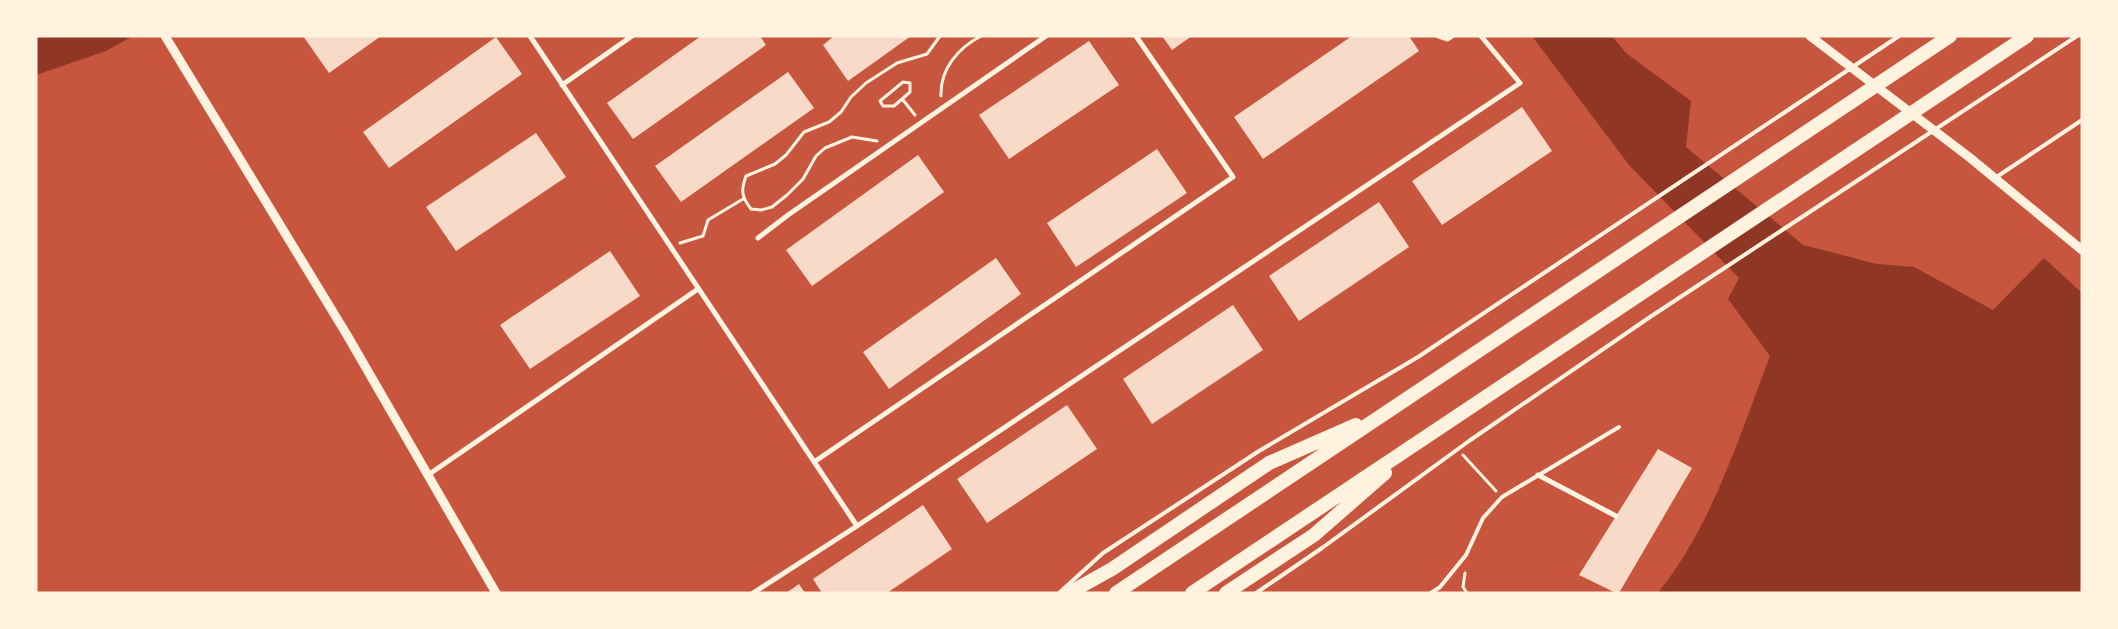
<svg xmlns="http://www.w3.org/2000/svg" width="2118" height="629" viewBox="0 0 2118 629" font-family="'Roboto Condensed',sans-serif">
	<style>
		.water { fill: #8f3625 }
		.building { fill: #f7dbc8 }
		.lines { fill: none; stroke-linecap: round; stroke-linejoin: round }
		.path { stroke: #fff3e0; stroke-width: 3 }
		.service { stroke: #fff3e0; stroke-width: 4 }
		.minor { stroke: #fff3e0; stroke-width: 5 }
		.tertiary { stroke: #fff3e0; stroke-width: 9 }
		.trunk { stroke: #fff3e0; stroke-width: 14 }
	</style>
	<rect width="100%" height="100%" fill="#c8553d"/>
	<path class="water" d="M 36,36 L 133,36 L 106,51 L 36,75 Z
		M 1532,36 L 1612,36 L 1626,53 L 1691,101 L 1686,147 L 1803,245 L 1877,264 L 1914,267 L 1993,310 L 2044,258 L 2082,293 L 2082,593 L 1658,593 C 1713,524 1739,437 1770,356 L 1728,299 L 1739,278 L 1629,165 Z"/>
	<path class="building" d="M 303,36 L 381,36 L 329,73 Z
		M 701,36 L 760,36 L 766,45 L 633,139 L 607,103 Z
		M 834,36 L 911,36 L 848,81 L 823,45 Z
		M 1162,36 L 1192,36 L 1172,50 Z
		M 1352,36 L 1409,36 L 1419,51 L 1263,159 L 1234,117 Z
		M 496,37 L 522,74 L 389,168 L 363,132 Z
		M 1089,41 L 1119,85 L 1009,159 L 979,115 Z
		M 788,72 L 814,108 L 681,202 L 655,166 Z
		M 1522,107 L 1552,151 L 1442,225 L 1412,181 Z
		M 536,133 L 566,177 L 456,251 L 426,207 Z
		M 1157,149 L 1187,193 L 1076,267 L 1047,223 Z
		M 918,155 L 944,192 L 812,286 L 786,250 Z
		M 1379,202 L 1409,247 L 1299,321 L 1269,276 Z
		M 610,251 L 640,296 L 530,369 L 500,325 Z
		M 996,258 L 1021,294 L 889,389 L 863,352 Z
		M 1233,305 L 1263,350 L 1152,424 L 1123,379 Z
		M 1067,405 L 1097,449 L 987,523 L 957,479 Z
		M 1658,449 L 1692,468 L 1619,593 L 1616,593 L 1579,575 Z
		M 923,505 L 952,549 L 887,593 L 822,593 L 813,579 Z
		M 799,584 L 805,593 L 786,593 Z"/>
	<g class="lines">
		<path class="path" d="M 903,82 L 910,83 L 910,92 L 894,106 L 883,106 L 880,101 Z
			M 941,96 C 940,69 958,48 981,36
			M 903,100 L 915,115
			M 877,141 L 852,137 L 825,148 L 816,156 L 803,179 L 787,195 L 772,207 L 761,210 L 751,209 C 741,196 741,190 746,176 L 775,164 L 786,155 L 804,132 L 829,122 L 841,112 L 851,97 L 866,83 L 897,63 L 927,54 L 940,36
			M 680,243 L 703,236 L 708,220 L 743,199
			M 1463,455 L 1496,491
			M 1465,573 L 1463,587 L 1467,593"/>
		<path class="service" d="M 1995,178 L 2082,120
			M 1059,593 L 1103,553 L 1259,451 L 1418,357 L 1899,36
			M 1256,593 L 1322,548 L 1469,441 L 1650,317 L 2077,36
			M 1431,593 L 1440,587 L 1466,555 L 1483,518 L 1502,497 L 1619,427"/>
		<path class="minor" d="M 530,36 L 857,526
			M 1438,36 L 1447,39 L 1452,36
			M 562,85 L 632,36
			M 758,238 L 788,215 L 1046,36
			M 814,462 L 1233,177 L 1136,36
			M 428,475 L 698,289
			M 1538,475 L 1616,516
			M 753,593 L 857,526 L 1520,83 L 1481,36"/>
		<path class="tertiary" d="M 165,36 L 347,335 L 496,593
			M 1810,36 L 1969,157 L 2082,250"/>
		<path class="trunk" d="M 1069,593 L 1112,569 L 1269,463 L 1356,425
			M 1116,593 L 1950,36
			M 1192,593 L 2027,36
			M 1226,593 L 1314,535 L 1385,473"/>
	</g>
	<rect width="2118" height="629" fill="none" stroke="#fff3e0" stroke-width="75"/>
</svg>
